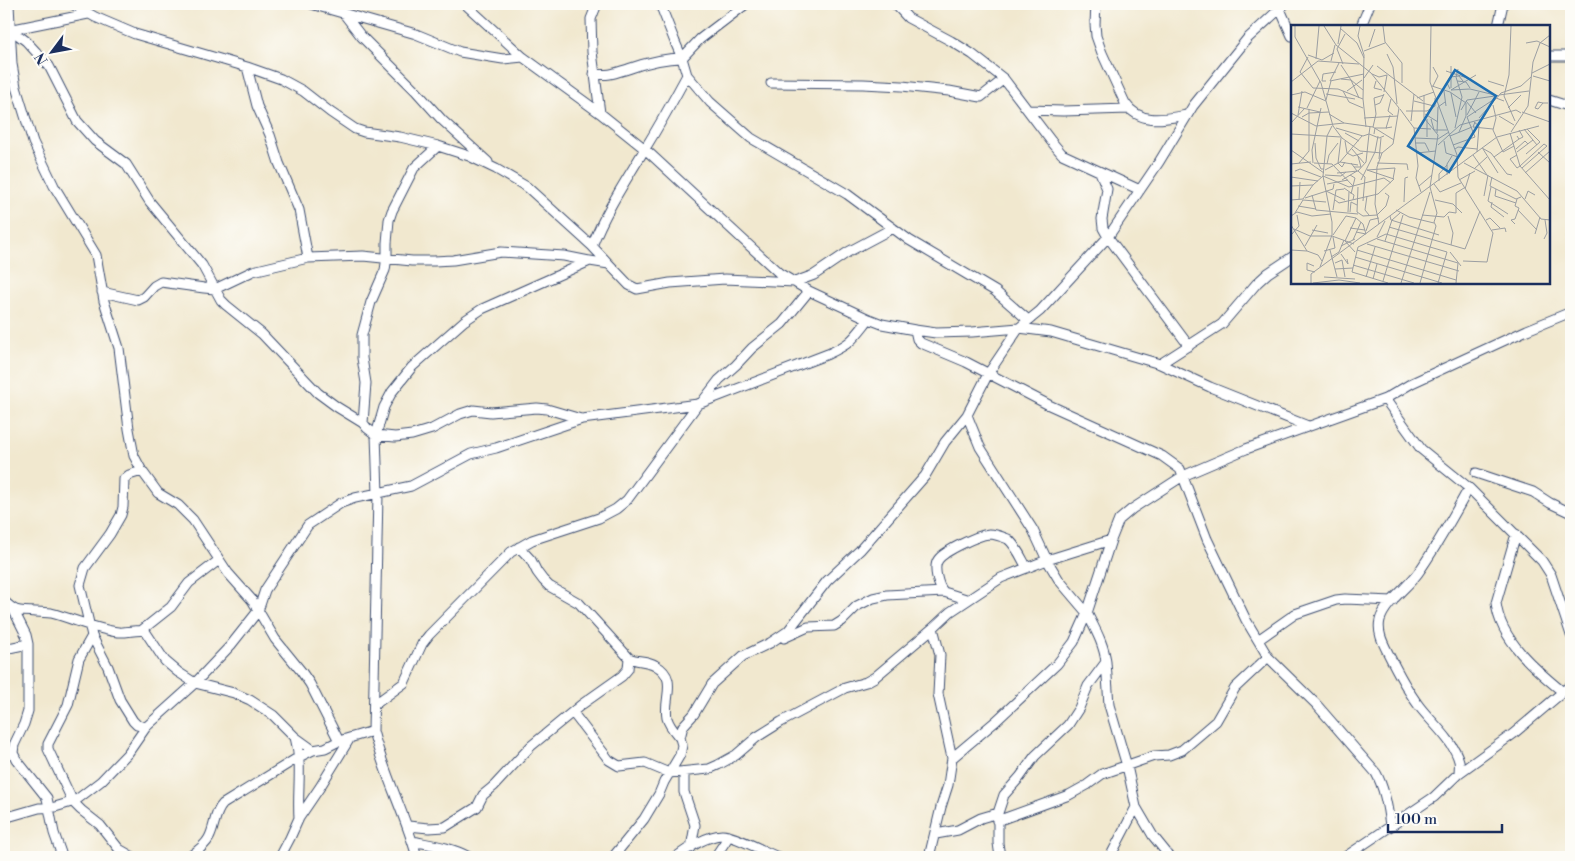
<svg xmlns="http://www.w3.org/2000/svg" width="1575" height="861" viewBox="0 0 1575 861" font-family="'Libre Bodoni',serif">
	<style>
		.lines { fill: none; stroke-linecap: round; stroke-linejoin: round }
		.minor-casing { stroke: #3b4b6f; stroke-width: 11 }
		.minor { stroke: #fff; stroke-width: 9 }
		.inset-road { fill: none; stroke: #9b9ea2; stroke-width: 1 }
		.view { fill: #1f6fb2; fill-opacity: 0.15; stroke: #1f6fb2; stroke-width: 2.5 }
		.inset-edge { fill: none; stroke: #1b2f5e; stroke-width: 2.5 }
	</style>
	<rect width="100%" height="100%" fill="#fdfcf7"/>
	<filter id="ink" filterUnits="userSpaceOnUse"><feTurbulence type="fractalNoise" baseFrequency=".02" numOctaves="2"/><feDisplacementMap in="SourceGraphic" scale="10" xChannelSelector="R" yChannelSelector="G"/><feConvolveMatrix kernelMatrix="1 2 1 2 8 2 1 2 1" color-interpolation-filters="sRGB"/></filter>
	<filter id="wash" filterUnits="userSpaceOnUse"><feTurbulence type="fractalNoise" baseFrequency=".0096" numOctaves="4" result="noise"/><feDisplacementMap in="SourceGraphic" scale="20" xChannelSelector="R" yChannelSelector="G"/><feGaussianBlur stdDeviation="1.12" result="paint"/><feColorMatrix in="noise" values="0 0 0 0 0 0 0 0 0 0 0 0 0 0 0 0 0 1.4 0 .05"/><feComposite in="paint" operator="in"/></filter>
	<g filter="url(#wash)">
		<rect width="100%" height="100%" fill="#f1e8cf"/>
	</g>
	<g filter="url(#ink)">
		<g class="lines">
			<defs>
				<path id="minor" d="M 9,4 L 12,64 L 16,87 L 33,142 L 54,186 L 96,255 L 104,301 L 119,348 L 129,429 L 134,456 L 142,471 L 158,493 L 178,505 L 193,520 L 228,573 L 252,600 L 275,639 L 301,671 L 310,684 L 339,741
					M 72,4 L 95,17 L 135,34 L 247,67 L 281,79 L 303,91 L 330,112 L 355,129 L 364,132 L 400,137 L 438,146 L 469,156 L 496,169 L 527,187 L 592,246 L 609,264
					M 311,4 L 416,34 L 460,52 L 503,59 L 523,57
					M 465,4 L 523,57 L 600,113 L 645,149 L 779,273 L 809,291 L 869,319 L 882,324 L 915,330 L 936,333 L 972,332 L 1019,328 L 1051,332 L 1160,364 L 1210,387 L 1308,426
					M 597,4 L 591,19 L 592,52 L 600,113
					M 895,4 L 908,18 L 951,41 L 972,54 L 1004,79 L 1051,141 L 1062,154 L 1140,190
					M 1096,4 L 1095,24 L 1096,36 L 1102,53 L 1125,103 C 1140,125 1164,119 1187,115
					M 1280,9 L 1292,36
					M 344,14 L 361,36 L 415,90 L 442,120 L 488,162
					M 1361,26 L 1370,4
					M 1498,26 L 1503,4
					M 10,29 L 26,41 L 49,66 L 77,121 L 95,141 L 126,164 L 150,202 L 202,265 L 221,300 L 226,305 L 262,334 L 318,393 L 337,407 L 363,423 L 367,428 L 376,435 L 395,437 L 412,435 L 432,429 L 460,414 L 473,410 L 491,412 L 537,408 L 547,409 L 581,419
					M 4,31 L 88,14
					M 1549,56 L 1571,56
					M 247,67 L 257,106 L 270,135 L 279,163 L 299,210 L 308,258
					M 594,74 C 609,76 615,73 628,69 C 645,63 664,58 682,58 L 675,42 L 660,4
					M 687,75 L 710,102 L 751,138 L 847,194 L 909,240 L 995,291 L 1028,320
					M 771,83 L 863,84 L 902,86 L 949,91 L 981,97 L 1004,79
					M 1549,100 L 1571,107
					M 1028,110 L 1063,111 L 1129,109
					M 1100,172 L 1107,189 L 1102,219 L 1103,228 L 1108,237 L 1189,346
					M 592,246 C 605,212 625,182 643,152 C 659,126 673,101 687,75 L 682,58 L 700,39 L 746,4
					M 102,292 L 138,300 L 144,297 L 154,286 L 161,282 L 204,288 L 215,289 L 253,271 L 308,258 L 363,256 L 412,261 L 434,261 L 453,260 L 501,252 L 564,256 L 589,261
					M 915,330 L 917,339 L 921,343 L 966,362 L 1049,405 L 1162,456 L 1180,469 L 1207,539 L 1246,620 L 1268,657 L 1316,704 L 1376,773 C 1385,789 1388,808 1390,826
					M 1160,364 L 1222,324 L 1257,283 L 1268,273 L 1292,257
					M 1385,399 L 1421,449 L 1469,488 L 1542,561 L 1551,575 L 1571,635
					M 702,402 L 719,380 L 736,365 L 752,348 L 782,324 L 809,291
					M 363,423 L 366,383 L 362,358 L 362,335 L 371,302 L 385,270 L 387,257 L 387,243 L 389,220 L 392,211 L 414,168 L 438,146
					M 142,471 L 129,475 L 124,479 L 123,507 L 121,515 L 110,534 L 85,568 L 80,585 L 92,636 L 108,667 L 120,700 L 133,721 L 137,725 L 146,727
					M 1476,473 L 1533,492 L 1550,503 L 1571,513
					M 1516,534 L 1496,603 C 1500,640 1536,670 1563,692
					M 519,547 L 531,560 L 537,572 L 543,580 L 549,586 L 579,603 L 629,658 C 638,662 647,660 655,665 C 679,678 663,698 667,718 C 669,726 675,732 680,738
					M 966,599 L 944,592 C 938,587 933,567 938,560 C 944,551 978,535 989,534 C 994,534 1003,537 1008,539 C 1016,545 1022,559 1027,568
					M 4,601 C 8,605 11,608 16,610 C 28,613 40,611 51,613 C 74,619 95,629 118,632 C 127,633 137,629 145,631 L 165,661 L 178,672 L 195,683 L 234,693 L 250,700 L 273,715 L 295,737 L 313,750 L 325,748 L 339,741 L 373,731
					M 13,609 L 26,635 L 28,644 L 28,711 L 24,724 L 14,745 L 13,753 L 16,759 L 47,798 L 54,833 L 61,853 L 60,857
					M 142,630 L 171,607 L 189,583 L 219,560
					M 92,636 L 79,659 L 68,705 L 48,744 L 48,749 L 73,802 L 81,810 L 100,825 L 119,849 L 133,857
					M 784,638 L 808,627 L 834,626 L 842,621 L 857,606 L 873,598 L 887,595 L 944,592
					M 1258,640 L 1295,614 L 1336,600 L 1345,599 L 1393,601
					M 4,649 L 28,644
					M 1106,662 L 1109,705 L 1127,766 L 1136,807 L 1153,836 L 1170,857
					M 374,705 L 404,683 L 422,644 L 429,635 L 511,552 L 532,540 L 599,518 L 616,509 L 627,500 L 698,404
					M 573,713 L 609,760 L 619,766 L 645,763 L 669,773 L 709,769 L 718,765 L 736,755 L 757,737 L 781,722 L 845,688 L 866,682 L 875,677 L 933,628 L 950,612 L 1001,578 L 1047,560 L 1111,540
					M 295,737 C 303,766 297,788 299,818
					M 952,758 L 996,721 L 1057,664 L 1074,642 L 1087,613 L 1059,580 L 1047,560 L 1033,530 L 980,447 L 967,415
					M 684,772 L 684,792 L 695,825 L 691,848
					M 1459,773 C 1459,769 1460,765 1459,761 C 1454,741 1431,722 1419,706 C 1407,690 1397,671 1388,653 C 1383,643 1377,632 1380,620 C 1385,603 1407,588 1418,573 C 1437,546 1453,517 1469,488
					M 4,818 L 39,808 L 55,807 L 75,801 L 101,781 L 128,753 L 146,727 L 195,683 L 231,645 L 258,611 L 265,590 L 308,525 L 341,503 L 355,498 L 411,486 L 471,454 L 496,448 L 582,419 L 698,404 L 828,354 C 852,343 853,339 869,319
					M 997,821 L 1069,795 L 1087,785 L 1102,774 L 1154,756 L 1169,755 L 1182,750 L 1216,721 L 1235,688 L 1268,657
					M 408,826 L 429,828 L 445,827 L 477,807 L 483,795 L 494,786 L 531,746 L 581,705 L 622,676 L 628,669 L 629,658
					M 936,834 L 958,830 L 981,818 L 998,813
					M 412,841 C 432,845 451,847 469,857
					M 189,857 C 196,852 205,846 209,838 C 215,827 214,813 223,804 L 299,757 L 313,750
					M 280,857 L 290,838 L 299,818 L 320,787 L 350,738
					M 417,857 C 405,814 384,774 373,731 L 378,494 L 376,435 L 384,407 L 392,392 L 412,367 L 464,321 L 482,309 L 590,261 L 609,264 L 629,285 L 637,289 L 670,283 L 725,279 L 795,282 L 814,275 L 848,252 L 893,228
					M 613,857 L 644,819 L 659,794 L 664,782 L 680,755 L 682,745 L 680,738 L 683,726 L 694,714 L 712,684 L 743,656 L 770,643 L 788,631 L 827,581 L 860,550 L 925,476 L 945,442 L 967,415 L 988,374 L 1019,328 L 1040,311 L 1108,237 L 1159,162 L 1193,106 L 1247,39 L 1285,4
					M 676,857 C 689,848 705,836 722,835 C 734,835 765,852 778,857
					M 715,857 L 729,836
					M 929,857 L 941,807 L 948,785 L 952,758 L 938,694 L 940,655 L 933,628
					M 1000,857 L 998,843 L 998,813 L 1004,795 L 1020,777 L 1035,756 L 1068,725 L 1079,708 L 1088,686 L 1106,662 C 1104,644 1095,629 1087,613 L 1111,540 L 1119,520 L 1132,509 L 1183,476 L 1246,449 L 1385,399 L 1412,383 L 1527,330 L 1571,312
					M 1110,857 L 1136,807
					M 1345,857 L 1434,797 L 1459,773 L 1513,734 L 1571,685"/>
			</defs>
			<use href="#minor" class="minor-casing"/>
			<use href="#minor" class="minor"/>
		</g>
	</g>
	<g transform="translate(1291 25)">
		<rect width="259" height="259" fill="#f1e8cf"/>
		<path class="inset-road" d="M 4,1 L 4,12 L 30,58 L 42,101 L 51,113 L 69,126 L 91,128 L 86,142 L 84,179 L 88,199M 33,1 L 45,20 L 80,48 L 108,83 L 102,119 L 91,128M 69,1 L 67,11 L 73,30 L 72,74M 92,1 L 94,17 L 111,38 L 111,58M 140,1 L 139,57 L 166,130 L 167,152 L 202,208 L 196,237 L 172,236M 220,1 L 218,50 L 213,71 L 224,96M 49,3 L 66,18 L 73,33M 235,18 L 246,16 L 259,22M 47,19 L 50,1M 78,22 L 84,4M 73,26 L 94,18M 96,29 L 102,42 L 106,79M 17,30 L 31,35 L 43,28M 25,34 L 28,1M 40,36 L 44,20M 52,39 L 46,24 L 54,9M 50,40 L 60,55 L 72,65M 86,41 L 132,76M 155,46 L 176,53M 9,47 L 22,63 L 47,64 L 72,74 L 75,102M 9,47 L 17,32M 241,48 L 259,39M 81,49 L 88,52 L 96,50 L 93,67M 242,51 L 259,56M 73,53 L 82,40M 50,54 L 60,55 L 68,73M 35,56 L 31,56 L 32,49 L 45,47M 39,56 L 73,49M 39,56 L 48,38M 85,56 L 83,63 L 91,65M 166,56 L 175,57 L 179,63M 197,56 L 213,61M 0,57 L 27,36 L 68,39M 141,61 L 159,67 L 175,78 L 175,91 L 168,107M 142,61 L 147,51 L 142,42M 160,63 L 160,41M 159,64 L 156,58 L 159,52 L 168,51 L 172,56M 160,65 L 179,64 L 208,71M 160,65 L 185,50M 52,66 L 58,77 L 72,83M 56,66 L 71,55M 153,66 L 155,81M 160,68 L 165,92M 35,69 L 64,74M 0,70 L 14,67 L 35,76M 208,70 L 238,66M 126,73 L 143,67M 100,74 L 97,86 L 102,90M 35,75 L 40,56M 123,76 L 143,81M 175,76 L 185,88M 252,78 L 247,77 L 244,83 L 247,84 L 252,78 L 257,78M 84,80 L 89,78 L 93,69M 202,80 L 205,93 L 202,105 L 212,127 L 223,121M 7,82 L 29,87M 16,83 L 29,56M 217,83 L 230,70M 109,84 L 123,103 L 127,141 L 125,153 L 130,167M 170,85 L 176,75 L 204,71M 115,86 L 136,86 L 144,81 L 144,73M 231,87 L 259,97M 0,88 L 25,101 L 53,98 L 82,102 L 103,115M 38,89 L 53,98M 134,89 L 147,97M 7,90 L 11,66M 99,90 L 95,103 L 101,102M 176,90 L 188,67M 208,91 L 223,100M 11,92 L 18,88 L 38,87M 176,92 L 205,73 L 213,76M 73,93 L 107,91M 188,93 L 210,68 L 230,61 L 240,52M 140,94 L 143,105 L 156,105M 120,96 L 123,69M 183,97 L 188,101 L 186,127M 184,97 L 182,102 L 202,104M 0,98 L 14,83M 82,102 L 85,89 L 83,73 L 93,70M 45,103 L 72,111 L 78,109 L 79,102M 123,103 L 140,104M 164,103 L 171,72 L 165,52 L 167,44M 233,104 L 246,120M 220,107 L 237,81 L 242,37 L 249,18 L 259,10M 54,108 L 68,116M 146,108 L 147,82 L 154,77M 219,108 L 229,141 L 259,175M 0,109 L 50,112M 83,109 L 84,103 L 96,103M 159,111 L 181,102M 226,111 L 228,114 L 232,112 L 228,105M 136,112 L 136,94M 50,113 L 47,138 L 51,142 L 54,137M 124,113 L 147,114 L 158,107M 54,116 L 56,128 L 62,131 L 72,128M 153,116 L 155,128 L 167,132M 24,118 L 25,133 L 30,144 L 33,144M 124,118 L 134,118 L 138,126M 147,120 L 169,100 L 225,85 L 230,88M 162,120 L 184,112 L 176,92M 191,123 L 200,128 L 216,149 L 221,150M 61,124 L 73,138M 164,124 L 167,122 L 186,124M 192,124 L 207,148M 225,124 L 234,116 L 237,119M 0,125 L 33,148M 226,127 L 242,115M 247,127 L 259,138M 126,128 L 145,126M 235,129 L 249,117 L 236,104M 182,130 L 196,150M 226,130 L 219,134 L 226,143 L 229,141M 203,132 L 228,114M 88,134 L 90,113M 49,137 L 67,140M 8,138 L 18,126 L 18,84M 22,138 L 21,125 L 30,83M 23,138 L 41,139 L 62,161M 86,138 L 116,139 L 117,145M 173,138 L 226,166M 0,139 L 20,137M 36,139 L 38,130 L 47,118M 229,141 L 253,119 L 256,121 L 231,143M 63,142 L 70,142 L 67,131M 183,144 L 196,132M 34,145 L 49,137 L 71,111M 76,145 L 104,143 L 102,154M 4,146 L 9,144 L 30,152M 67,146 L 75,137 L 78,109 L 88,113 L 93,111M 46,148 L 67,146 L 74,152 L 72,176M 234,148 L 259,126M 34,150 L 50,151 L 55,147M 59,150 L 64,153 L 60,169M 156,150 L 156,139 L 161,131M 32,151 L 58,162 L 93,153 L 100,158M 0,152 L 27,156M 201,152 L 199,161 L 225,174 L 230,172M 51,155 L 66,146 L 60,138M 70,155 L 84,127 L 87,111M 168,155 L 184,146M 148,156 L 148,149 L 156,140M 36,159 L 57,155M 143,159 L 149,167 L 170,158M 0,161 L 22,160 L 32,151 L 36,111 L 41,101M 128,161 L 141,150M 67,162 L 66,187 L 72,191 L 86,190 L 95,181 L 98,171 L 94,168M 200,162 L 197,176 L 217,189M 53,163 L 63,170 L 62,175M 174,164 L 179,148M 205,164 L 204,171 L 225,178M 35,166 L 54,175M 226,166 L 250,194 L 259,195M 21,170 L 25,185 L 67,189M 76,171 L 74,185 L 78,190M 193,171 L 197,150M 14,173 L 42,164 L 43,159M 234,174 L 237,166 L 244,170M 0,175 L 12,174 L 22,160M 8,175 L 9,157M 44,175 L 48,178 L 87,169 L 103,154 L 76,145M 144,175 L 162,179 L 171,188M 113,177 L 114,153 L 117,152M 201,177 L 200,182 L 213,192M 7,181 L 25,184M 42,185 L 45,165 L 53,164M 105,185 L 118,192 L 143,198M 227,185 L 246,205M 57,187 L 58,167M 59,187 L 60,177 L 66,180M 4,188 L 12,175 L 35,177M 131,190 L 153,192 L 158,187 L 165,188 L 165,168 L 173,163M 0,191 L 6,187 L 21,191 L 40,189M 99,191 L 100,195 L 148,210M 157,191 L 162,208 L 160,220M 195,195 L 199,193 L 209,203M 224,199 L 220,195 L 224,194 L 228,183 L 224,181 L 226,174M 0,200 L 16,226M 98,202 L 174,224 L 189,186M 59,203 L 74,205M 3,204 L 19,211 L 41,211 L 63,219M 21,205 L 37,208M 201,205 L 214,203 L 215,207M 75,206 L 79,195 L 88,193M 244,209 L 249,192M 0,210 L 8,201 L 6,190M 42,210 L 55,191 L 65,193M 86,212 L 94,196M 86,214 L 167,238 L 165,258M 253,214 L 256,208 L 254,195M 62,215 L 70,197M 94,216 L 101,195 L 109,188M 76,219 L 168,246M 14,221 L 26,200M 50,221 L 64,214M 0,225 L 16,226 L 27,230 L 31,236M 39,225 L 46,252M 66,225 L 165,255M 33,226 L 44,223 L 42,212M 64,227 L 54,216 L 65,193 L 72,199 L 75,209 L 65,207M 159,227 L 170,241M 50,229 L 57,239 L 56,234M 40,232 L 48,227 L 53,215M 64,232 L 151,258M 44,238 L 51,235 L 54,252M 62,240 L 123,258M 23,241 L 16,238 L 16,245 L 24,247M 29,242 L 41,210 L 41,197 L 32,151M 44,244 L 62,243M 33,252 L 64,254M 75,252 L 84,222M 82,254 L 86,239M 92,256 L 112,190M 20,258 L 20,249 L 206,112 L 248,101M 22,258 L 48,255 L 69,258M 97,258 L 61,247 L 67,222 L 95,209 L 156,227 L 147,258M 110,258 L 139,167M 129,258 L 145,201 L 143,197 L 146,188 L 139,162 L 147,110 L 133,93 L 133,70"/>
		<path class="view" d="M 164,45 L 205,71 L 158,147 L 117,121 Z"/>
		<rect width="259" height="259" class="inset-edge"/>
	</g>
	<rect width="1575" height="861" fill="none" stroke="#fdfcf7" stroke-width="20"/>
	<g transform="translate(52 52) rotate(238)" stroke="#fdfcf7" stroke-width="4" paint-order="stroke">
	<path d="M0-4L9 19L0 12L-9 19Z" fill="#1b2f5e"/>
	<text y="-8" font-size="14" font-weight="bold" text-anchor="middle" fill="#1b2f5e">N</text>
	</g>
	<path d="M1388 824v8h114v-8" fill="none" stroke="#1b2f5e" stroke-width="2.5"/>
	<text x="1395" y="824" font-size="15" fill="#1b2f5e" stroke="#fdfcf7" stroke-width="4" paint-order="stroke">100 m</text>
</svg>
